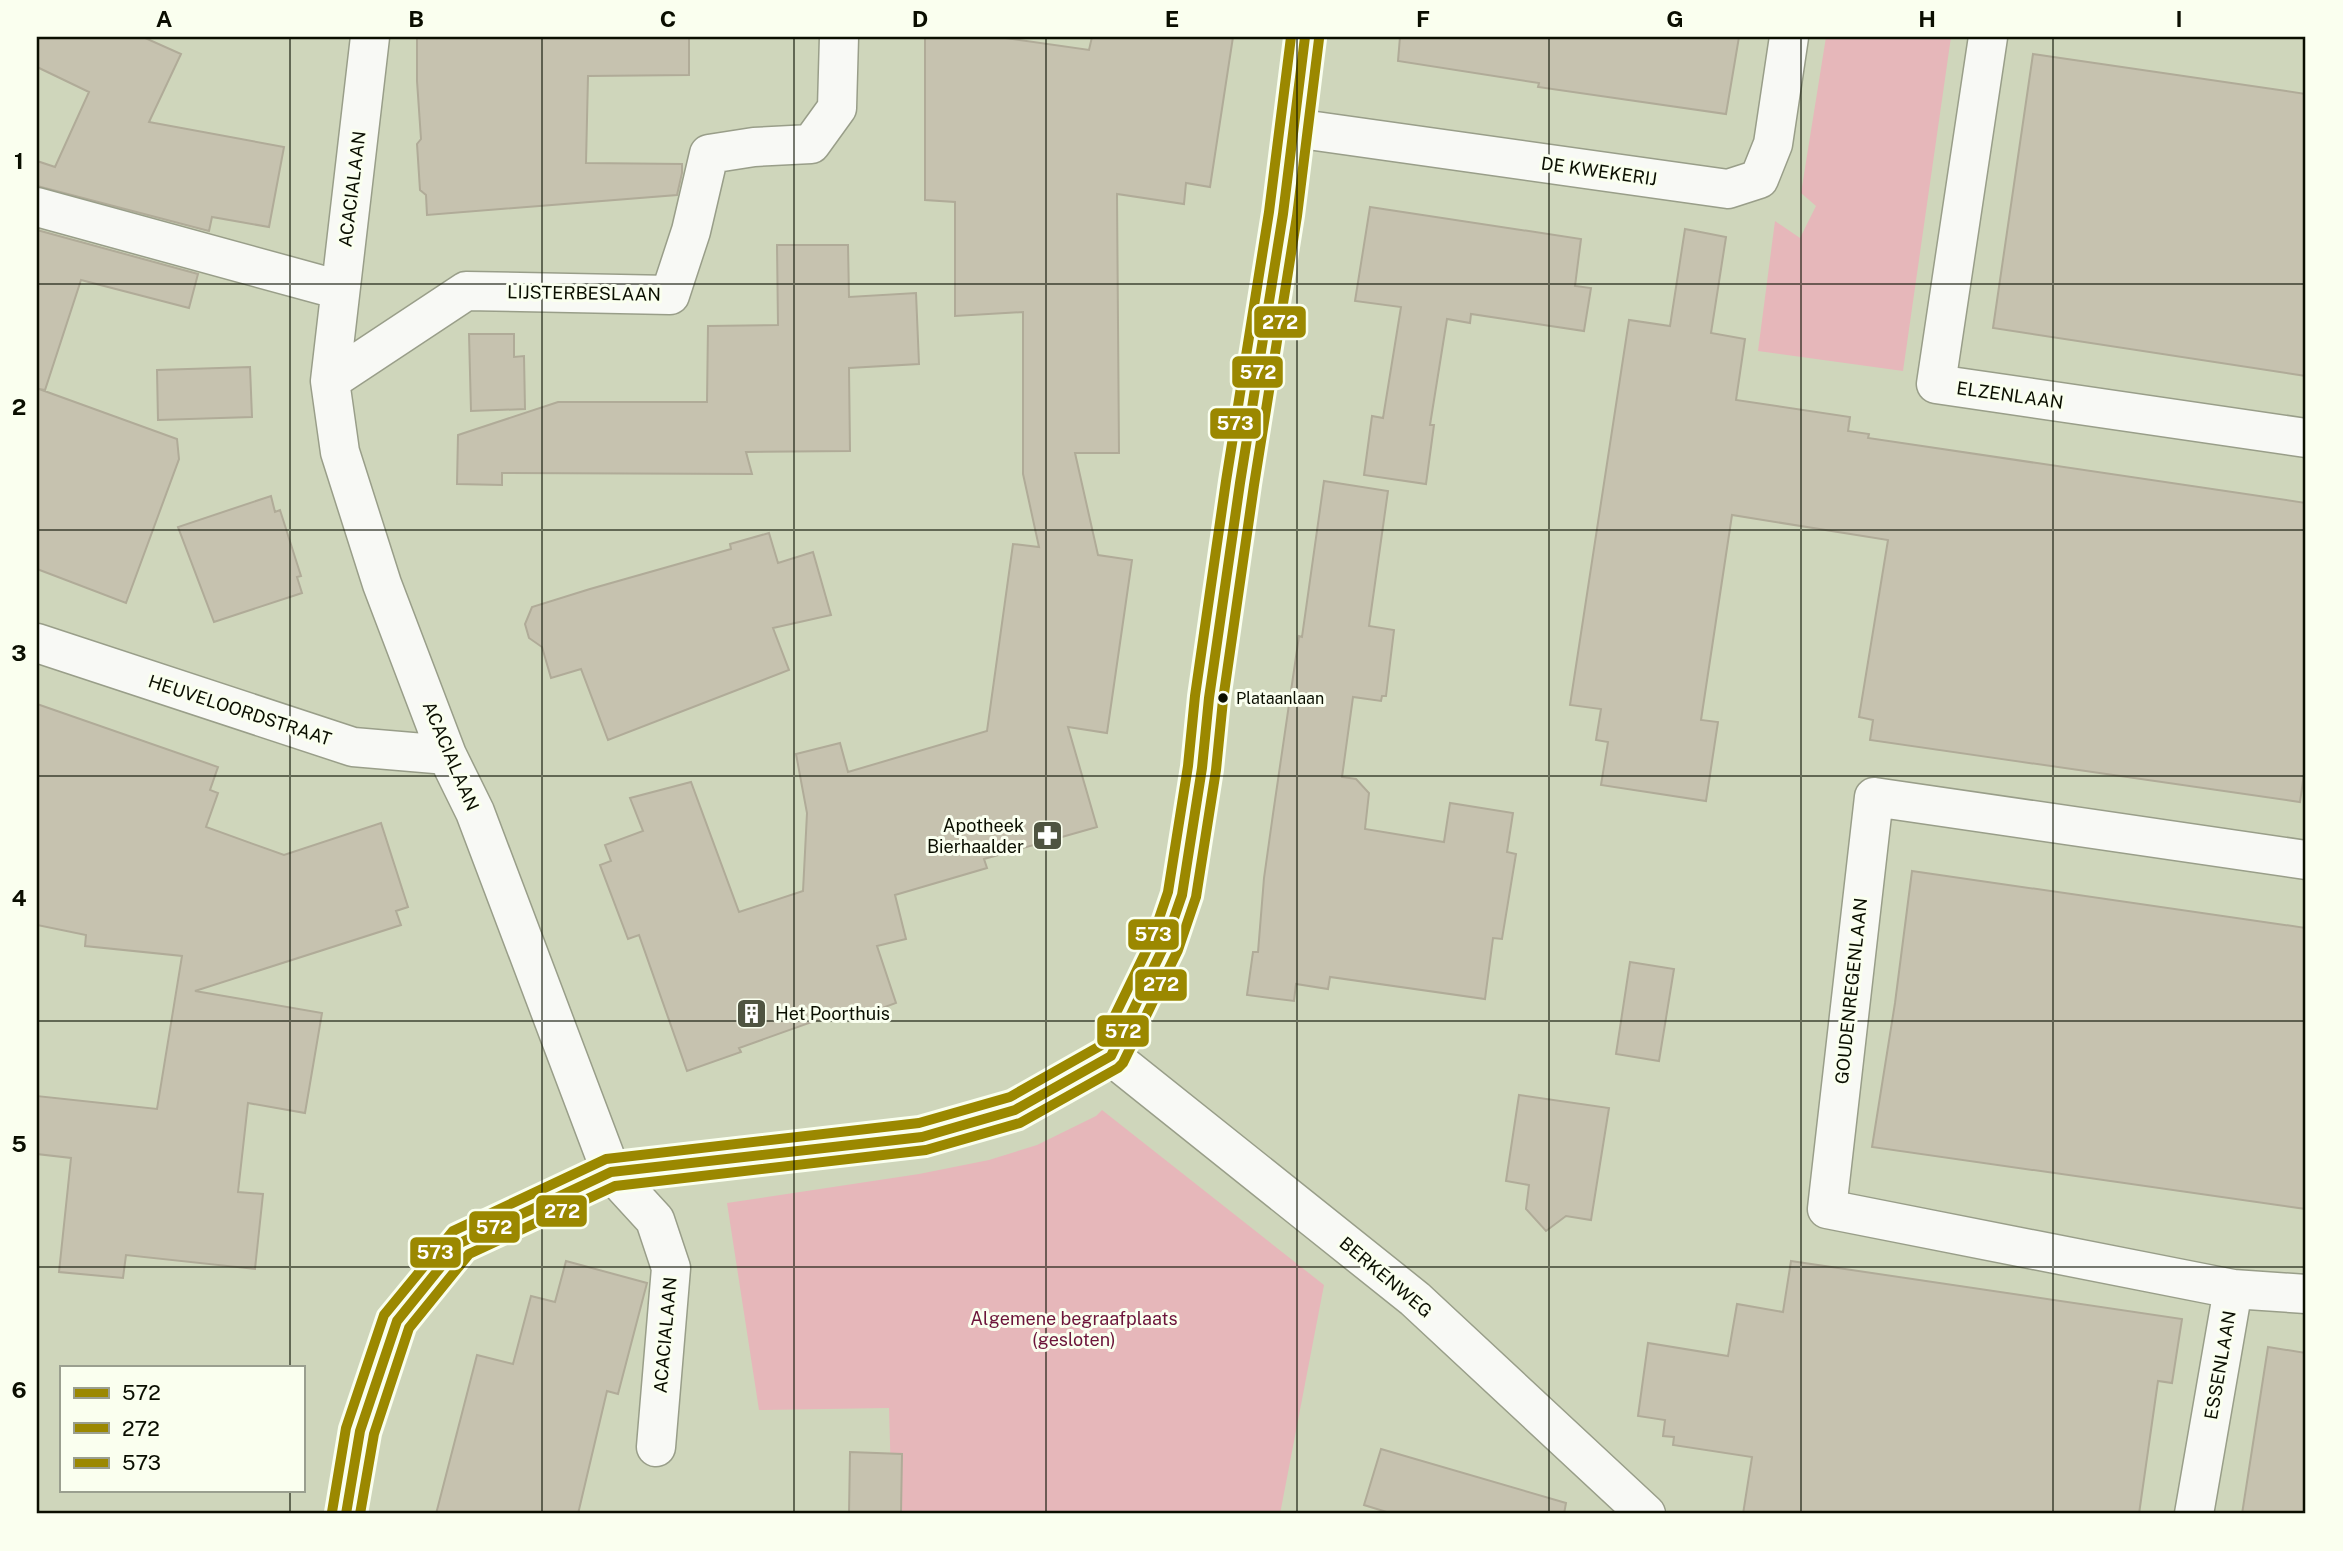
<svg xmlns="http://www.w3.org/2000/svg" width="2343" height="1551" viewBox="0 0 2343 1551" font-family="'Public Sans',sans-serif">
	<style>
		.green { fill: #e6b7ba }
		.building { fill: #c6c2af; stroke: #b0ab98; stroke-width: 2 }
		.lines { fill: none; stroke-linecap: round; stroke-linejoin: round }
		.minor-casing { stroke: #999e89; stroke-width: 41 }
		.minor { stroke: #f8f9f5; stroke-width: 38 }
		.bus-1-casing { stroke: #faffef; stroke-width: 16 }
		.bus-2-casing { stroke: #faffef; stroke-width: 16 }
		.bus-3-casing { stroke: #faffef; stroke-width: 16 }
		.bus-1 { stroke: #9b8800; stroke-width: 10 }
		.bus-2 { stroke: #9b8800; stroke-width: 10 }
		.bus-3 { stroke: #9b8800; stroke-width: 10 }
		.grid { fill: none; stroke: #0a0e00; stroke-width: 2; stroke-opacity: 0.55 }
		.bus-dot { fill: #0a0e00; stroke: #faffef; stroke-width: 2.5 }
		.labels { text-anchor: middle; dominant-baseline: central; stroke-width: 6; stroke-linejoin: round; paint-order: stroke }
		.bus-label { font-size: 16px; fill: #0a0e00; stroke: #faffef; text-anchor: start }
		.street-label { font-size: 18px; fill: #0a0e00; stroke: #faffef }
		.poi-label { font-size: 18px; fill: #0a0e00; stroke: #faffef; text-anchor: end }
		.park-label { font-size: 18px; fill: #6c143a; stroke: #faffef }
		.line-badge { stroke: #faffef; stroke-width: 2.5 }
		.badge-label { font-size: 19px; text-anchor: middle; font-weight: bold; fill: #fff }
		.neatline { fill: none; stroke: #0a0e00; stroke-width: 2.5 }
		.grid-label { font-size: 23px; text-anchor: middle; font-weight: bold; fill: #0a0e00 }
	</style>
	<rect width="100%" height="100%" fill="#cfd6bb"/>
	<path class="green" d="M 1826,37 L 1951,37 L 1903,371 L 1758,351 L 1775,221 L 1800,238 L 1816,206 L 1801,193 Z
		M 1102,1110 L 1324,1285 L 1280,1514 L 892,1514 L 889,1408 L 759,1410 L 727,1203 L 919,1174 L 989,1160 L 1037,1145 L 1096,1116 Z"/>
	<path class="building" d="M 37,37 L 143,37 L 181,54 L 149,122 L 284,147 L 269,227 L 212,217 L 209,231 L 37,186 L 37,161 L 55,167 L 89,92 L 37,67 Z
		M 417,37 L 689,37 L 689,75 L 588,76 L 586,163 L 682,164 L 682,173 L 677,195 L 427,215 L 426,195 L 420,190 L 417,144 L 421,139 L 417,81 Z
		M 925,37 L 998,37 L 1089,50 L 1092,37 L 1233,37 L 1210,187 L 1186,183 L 1184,204 L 1117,194 L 1119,453 L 1075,453 L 1098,555 L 1132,560 L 1107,733 L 1068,727 L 1097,827 L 984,859 L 987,868 L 895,895 L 906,939 L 877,946 L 896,1003 L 855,1018 L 851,1008 L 739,1048 L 741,1052 L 687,1071 L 639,935 L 628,939 L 600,865 L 611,861 L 605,845 L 643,831 L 630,798 L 691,782 L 739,912 L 803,891 L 807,813 L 796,754 L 840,743 L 848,772 L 987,731 L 1013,544 L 1039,547 L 1023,474 L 1023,312 L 955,316 L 955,202 L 925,200 Z
		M 1400,37 L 1739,37 L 1726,114 L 1538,87 L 1539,83 L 1398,61 Z
		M 2033,54 L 2306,94 L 2306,376 L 1993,328 Z
		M 1370,207 L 1581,239 L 1575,286 L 1591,288 L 1584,331 L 1471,314 L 1470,323 L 1447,319 L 1430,425 L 1434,425 L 1426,484 L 1364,475 L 1372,416 L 1383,418 L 1401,307 L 1355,301 Z
		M 1685,229 L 1726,237 L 1711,333 L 1745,339 L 1736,400 L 1850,417 L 1848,431 L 1869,434 L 1868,438 L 2306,503 L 2306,760 L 2300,802 L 1870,740 L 1873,720 L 1859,717 L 1888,540 L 1732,515 L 1701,720 L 1718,722 L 1706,801 L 1601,785 L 1608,742 L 1596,740 L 1601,709 L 1570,705 L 1629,320 L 1670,326 Z
		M 37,230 L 198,274 L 189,308 L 81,280 L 45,390 L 39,389 L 177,439 L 179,459 L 126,603 L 37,569 Z
		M 777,245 L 848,245 L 849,297 L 916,293 L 919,364 L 849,368 L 850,451 L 746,452 L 752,474 L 502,473 L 502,485 L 457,484 L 458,435 L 558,402 L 707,402 L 708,326 L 778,325 Z
		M 469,334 L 514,334 L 514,357 L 524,356 L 525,409 L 471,411 Z
		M 250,367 L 252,417 L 158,420 L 157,370 Z
		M 1324,481 L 1388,491 L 1369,626 L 1394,630 L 1386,696 L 1382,696 L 1381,701 L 1353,697 L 1342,777 L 1356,779 L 1369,793 L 1365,829 L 1444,842 L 1450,803 L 1513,813 L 1507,852 L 1516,854 L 1502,939 L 1493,938 L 1485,999 L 1330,977 L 1328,989 L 1296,984 L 1294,1001 L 1247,995 L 1253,952 L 1258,952 L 1264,878 L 1273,814 L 1299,636 L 1302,637 Z
		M 271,496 L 275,512 L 280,510 L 301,576 L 297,577 L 302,593 L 214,622 L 178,527 Z
		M 769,533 L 778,563 L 813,552 L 831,615 L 773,628 L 789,670 L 608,740 L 581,669 L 551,678 L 542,647 L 529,638 L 525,624 L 532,607 L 590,589 L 731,549 L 730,544 Z
		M 37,704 L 218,767 L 210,790 L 218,793 L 206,827 L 284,855 L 381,823 L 408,907 L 396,911 L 401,925 L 195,991 L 322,1013 L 305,1113 L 248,1103 L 238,1192 L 263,1194 L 255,1269 L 126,1255 L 123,1278 L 59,1272 L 71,1158 L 37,1154 L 37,1096 L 157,1109 L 182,956 L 85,946 L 86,935 L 37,925 Z
		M 1912,871 L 2306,928 L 2306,1209 L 1872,1147 L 1895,1003 Z
		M 1630,962 L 1674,969 L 1659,1061 L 1616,1054 Z
		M 1519,1095 L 1609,1108 L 1591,1220 L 1566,1216 L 1546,1231 L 1526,1209 L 1529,1185 L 1506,1181 Z
		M 566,1261 L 647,1283 L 618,1394 L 607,1391 L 578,1514 L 436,1514 L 477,1355 L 513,1364 L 531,1296 L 555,1302 Z
		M 1791,1261 L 2182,1319 L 2172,1383 L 2158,1381 L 2139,1514 L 1743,1514 L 1752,1457 L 1673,1445 L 1674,1437 L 1663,1436 L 1665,1420 L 1638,1416 L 1648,1343 L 1728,1356 L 1737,1304 L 1783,1312 Z
		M 2268,1347 L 2306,1353 L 2306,1514 L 2242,1514 Z
		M 1381,1449 L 1566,1503 L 1564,1514 L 1393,1514 L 1364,1505 Z
		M 850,1452 L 902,1454 L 901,1514 L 849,1514 Z"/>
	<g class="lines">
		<defs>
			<path id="minor" d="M 370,37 L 330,381 L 340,452 L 382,584 L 447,755 L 475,812 L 611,1172 L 655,1220 L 671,1268 L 656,1447
				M 1988,37 L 1936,384 L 2306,438
				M 1294,128 L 1728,189 L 1759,179 L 1773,144 L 1789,37
				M 37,207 L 340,290
				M 330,381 L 466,291 L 670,295 L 691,231 L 709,154 L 754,147 L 811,144 L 837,108 L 839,37
				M 37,643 L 353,747 L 447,755
				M 1111,1056 L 1415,1299 L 1646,1514
				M 2233,1289 L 1827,1209 L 1874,797 L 2306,860
				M 346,1514 L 360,1431 L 397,1321 L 460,1243 L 611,1172 L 922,1137 L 1015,1110 L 1111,1056 L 1165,944 L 1182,895 L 1202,768 L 1209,698 L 1240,483 L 1283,214 L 1305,37
				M 2194,1514 L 2233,1289 L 2306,1294"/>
		</defs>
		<use href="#minor" class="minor-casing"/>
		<use href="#minor" class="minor"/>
		<defs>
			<path id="bus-1" d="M 346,1514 L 360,1431 L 397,1321 L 460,1243 L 611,1172 L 922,1137 L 1015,1110 L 1111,1056 L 1165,944 L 1182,895 L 1202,768 L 1209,698 L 1240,483 L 1283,214 L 1305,37"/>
			<path id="bus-2" d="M 360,1514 L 374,1434 L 409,1328 L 469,1254 L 615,1186 L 926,1150 L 1020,1123 L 1118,1068 L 1123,1063 L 1178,950 L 1196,897 L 1216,770 L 1223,700 L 1254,485 L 1297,216 L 1319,39"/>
			<path id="bus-3" d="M 332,1512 L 346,1428 L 384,1315 L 453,1231 L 606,1159 L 919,1123 L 1010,1097 L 1100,1046 L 1152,939 L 1168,892 L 1188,766 L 1195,696 L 1226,481 L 1269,212 L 1291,37"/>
		</defs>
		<use href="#bus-1" class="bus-1-casing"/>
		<use href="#bus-2" class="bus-2-casing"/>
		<use href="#bus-3" class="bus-3-casing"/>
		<use href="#bus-1" class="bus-1"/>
		<use href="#bus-2" class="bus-2"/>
		<use href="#bus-3" class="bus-3"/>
	</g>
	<path class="grid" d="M 290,37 L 290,1367M 542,37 L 542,1514M 794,37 L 794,1514M 1046,37 L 1046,1514M 1297,37 L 1297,1514M 1549,37 L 1549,1514M 1801,37 L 1801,1514M 2053,37 L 2053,1514M 37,284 L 2306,284M 37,530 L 2306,530M 37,776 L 2306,776M 37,1021 L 2306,1021M 37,1267 L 2306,1267M 290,1490 L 290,1514"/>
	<defs>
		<symbol id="pharmacy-square" viewBox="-11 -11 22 22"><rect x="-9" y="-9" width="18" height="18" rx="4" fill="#4f5441" stroke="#faffef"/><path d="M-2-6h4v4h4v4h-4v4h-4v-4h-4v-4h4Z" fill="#fff"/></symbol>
		<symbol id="building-square" viewBox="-11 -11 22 22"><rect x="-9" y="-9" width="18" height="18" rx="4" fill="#4f5441" stroke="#faffef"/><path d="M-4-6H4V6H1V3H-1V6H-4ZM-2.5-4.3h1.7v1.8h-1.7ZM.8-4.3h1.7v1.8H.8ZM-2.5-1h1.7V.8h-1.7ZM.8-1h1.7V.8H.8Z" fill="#fff"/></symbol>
	</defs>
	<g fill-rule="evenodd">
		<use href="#pharmacy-square" x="1030" y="818" width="35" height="35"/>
		<use href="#building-square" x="734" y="996" width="35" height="35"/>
	</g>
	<circle class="bus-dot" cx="1223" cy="698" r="6"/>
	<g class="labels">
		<g class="bus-label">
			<text x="1236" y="698">Plataanlaan</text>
		</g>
		<g class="street-label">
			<text transform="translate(1599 171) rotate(8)">DE KWEKERIJ</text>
			<text transform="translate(352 189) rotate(-83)">ACACIALAAN</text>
			<text transform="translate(584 293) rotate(1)">LIJSTERBESLAAN</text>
			<text transform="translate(2010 395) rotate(8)">ELZENLAAN</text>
			<text transform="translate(240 710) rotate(18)">HEUVELOORDSTRAAT</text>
			<text transform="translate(451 756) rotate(67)">ACACIALAAN</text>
			<text transform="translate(1851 991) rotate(-84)">GOUDENREGENLAAN</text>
			<text transform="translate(1386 1277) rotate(40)">BERKENWEG</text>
			<text transform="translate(665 1335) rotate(-85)">ACACIALAAN</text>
			<text transform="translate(2220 1365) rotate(-80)">ESSENLAAN</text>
		</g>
		<g class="poi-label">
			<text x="1024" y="825">Apotheek<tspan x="1024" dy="21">Bierhaalder</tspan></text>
			<text x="775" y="1013" text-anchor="start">Het Poorthuis</text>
		</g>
		<g class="park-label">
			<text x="1074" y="1318">Algemene begraafplaats<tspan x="1074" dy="21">(gesloten)</tspan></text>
		</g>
	</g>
	<g class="line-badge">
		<rect x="1253" y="305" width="54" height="34" rx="7" fill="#9b8800"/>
		<rect x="1231" y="355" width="53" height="34" rx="7" fill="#9b8800"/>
		<rect x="1209" y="407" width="53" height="33" rx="7" fill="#9b8800"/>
		<rect x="1127" y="918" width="53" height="33" rx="7" fill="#9b8800"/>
		<rect x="1134" y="968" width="54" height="34" rx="7" fill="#9b8800"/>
		<rect x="1096" y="1014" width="54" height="34" rx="7" fill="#9b8800"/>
		<rect x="535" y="1194" width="53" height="34" rx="7" fill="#9b8800"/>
		<rect x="468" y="1210" width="53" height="34" rx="7" fill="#9b8800"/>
		<rect x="409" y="1236" width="53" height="33" rx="7" fill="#9b8800"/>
	</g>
	<g class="badge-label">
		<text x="1280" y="329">272</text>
		<text x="1258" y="379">572</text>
		<text x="1235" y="430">573</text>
		<text x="1153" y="941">573</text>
		<text x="1161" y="991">272</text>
		<text x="1123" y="1038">572</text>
		<text x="562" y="1218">272</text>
		<text x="494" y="1234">572</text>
		<text x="435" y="1259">573</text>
	</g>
	<rect width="2343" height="1551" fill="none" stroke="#faffef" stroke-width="77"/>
	<rect x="60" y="1366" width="245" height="126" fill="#faffef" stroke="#9a9f8f" stroke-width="2"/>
	<rect x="74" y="1388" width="35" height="10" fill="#9b8800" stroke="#9a9f8f" stroke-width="2"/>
	<text x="122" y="1400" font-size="21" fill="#0a0e00">572</text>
	<rect x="74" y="1423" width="35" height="10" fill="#9b8800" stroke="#9a9f8f" stroke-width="2"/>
	<text x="122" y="1436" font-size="21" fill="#0a0e00">272</text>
	<rect x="74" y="1458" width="35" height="10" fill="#9b8800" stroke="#9a9f8f" stroke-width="2"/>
	<text x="122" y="1470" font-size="21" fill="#0a0e00">573</text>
	<rect x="38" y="38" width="2266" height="1474" class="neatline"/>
	<g class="grid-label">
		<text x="164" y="27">A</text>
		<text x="416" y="27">B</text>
		<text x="668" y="27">C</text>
		<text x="920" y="27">D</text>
		<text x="1172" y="27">E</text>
		<text x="1423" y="27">F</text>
		<text x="1675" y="27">G</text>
		<text x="1927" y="27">H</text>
		<text x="2179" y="27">I</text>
		<text x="19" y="169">1</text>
		<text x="19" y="415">2</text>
		<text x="19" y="661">3</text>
		<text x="19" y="906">4</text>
		<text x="19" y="1152">5</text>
		<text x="19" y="1398">6</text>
	</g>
</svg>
